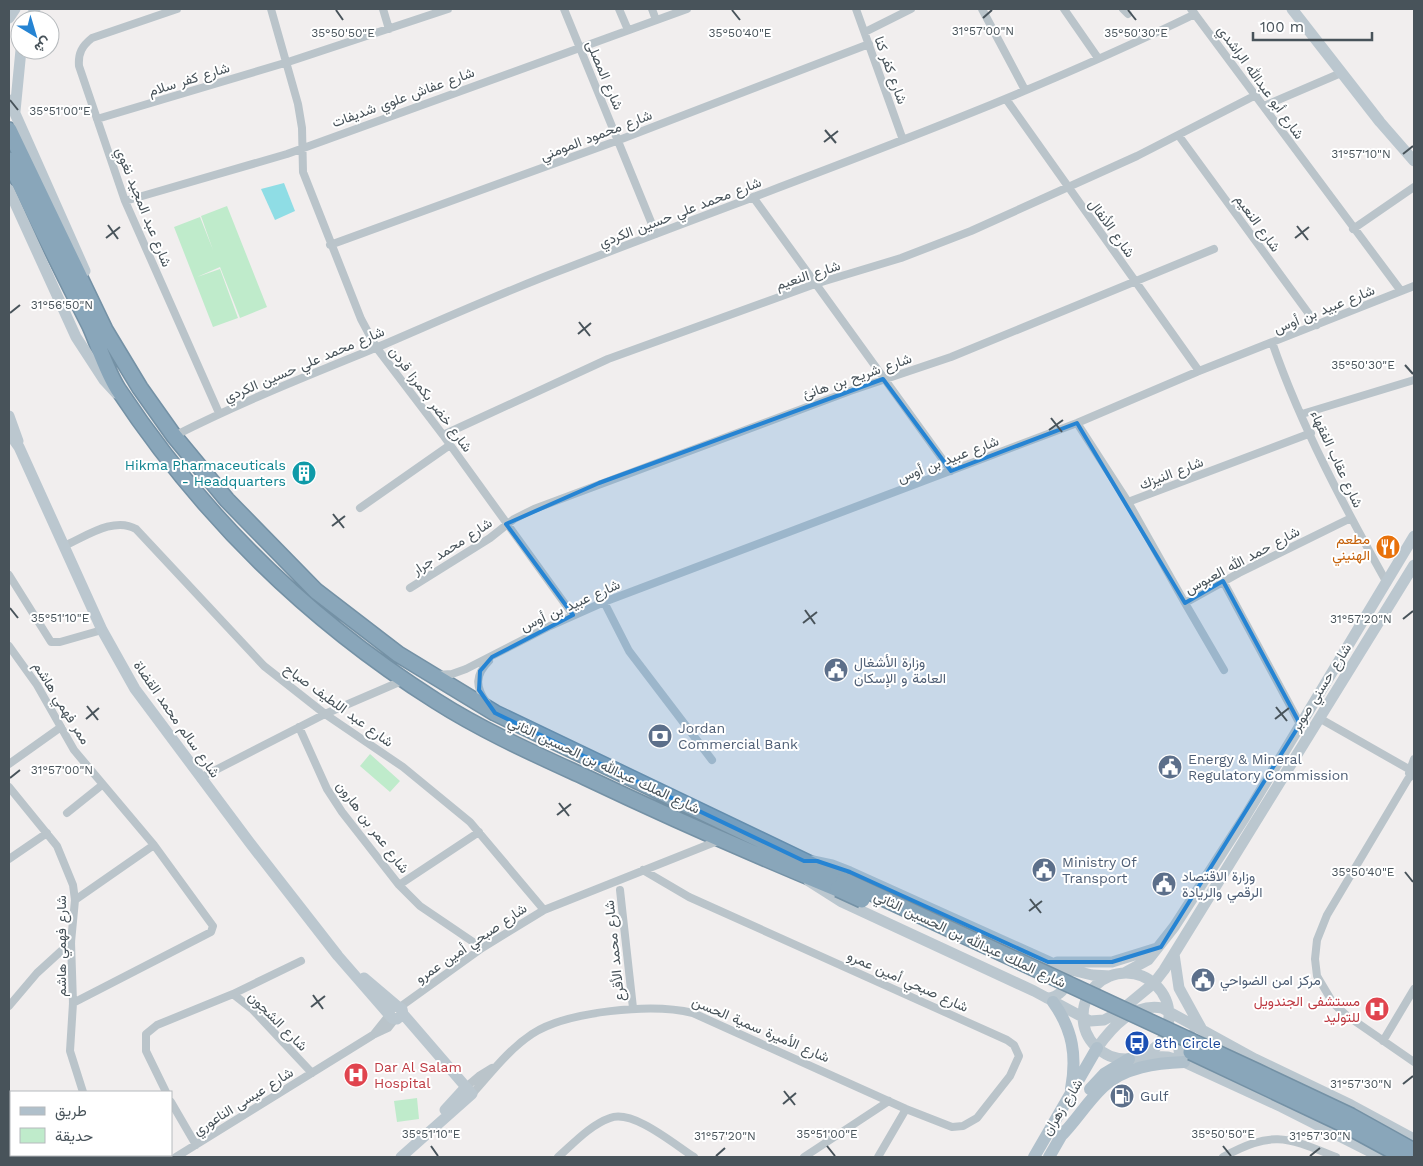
<svg xmlns="http://www.w3.org/2000/svg" width="1423" height="1166" viewBox="0 0 1423 1166" font-family="'Work Sans',Vazirmatn,sans-serif">
	<style>
		.green { fill: #bfebcb }
		.water { fill: #8fdde5 }
		.lines { fill: none; stroke-linecap: round; stroke-linejoin: round }
		.highway-casing { stroke: #7491a5; stroke-width: 18 }
		.street { stroke: #bac4ca; stroke-width: 8 }
		.secondary { stroke: #bbc7cf; stroke-width: 11 }
		.primary { stroke: #b0c0cb; stroke-width: 12 }
		.highway { stroke: #89a6ba; stroke-width: 15 }
		.highway-bridge-casing { stroke: #7491a5; stroke-width: 18; stroke-linecap: butt }
		.highway-bridge { stroke: #89a6ba; stroke-width: 15 }
		.marked { fill: #2684d3; fill-opacity: 0.2; stroke: #2684d3; stroke-width: 4; stroke-linejoin: round }
		.ticks { fill: none; stroke: #48535a; stroke-width: 2 }
		.labels { text-anchor: middle; dominant-baseline: central; stroke-width: 4; stroke-linejoin: round; paint-order: stroke }
		.street-label { font-size: 14px; fill: #48535a; stroke: #fff }
		.culture-label { font-size: 14px; fill: #0d838f; stroke: #fff; text-anchor: end }
		.food-label { font-size: 14px; fill: #c56008; stroke: #fff; text-anchor: end }
		.service-label { font-size: 14px; fill: #4e5e75; stroke: #fff; text-anchor: start }
		.health-label { font-size: 14px; fill: #be3a42; stroke: #fff; text-anchor: end }
		.transit-label { font-size: 14px; fill: #164399; stroke: #fff; text-anchor: start }
		.ticks-label { font-size: 12px; text-anchor: middle; fill: #48535a; stroke: #fff; stroke-width: 4; stroke-linejoin: round; paint-order: stroke }
	</style>
	<rect width="100%" height="100%" fill="#f1eeee"/>
	<path class="green" d="M 227,206 L 267,307 L 240,318 L 220,267 L 197,277 L 220,269 L 238,318 L 213,327 L 174,227 L 200,217 L 213,250 L 201,216 Z
		M 370,754 L 400,781 L 390,792 L 360,766 Z
		M 417,1098 L 419,1119 L 397,1122 L 394,1101 Z"/>
	<path class="water" d="M 284,183 L 295,211 L 275,220 L 261,189 Z"/>
	<g class="lines">
		<defs>
			<path id="highway" d="M 9,130 L 105,330 L 140,388 L 174,436 L 227,500 L 316,591 L 398,654 L 495,713 L 844,880
				M 9,160 C 35,216 62,271 90,326 C 99,346 106,370 118,389 C 202,516 308,620 436,701 C 483,731 535,754 585,777 C 669,817 753,854 838,889"/>
		</defs>
		<use href="#highway" class="highway-casing"/>
		<path class="street" d="M 177,9 L 92,38 C 82,46 78,53 79,66 L 125,201 L 219,413
			M 271,9 L 298,104 L 302,128 L 303,172 L 361,319 L 376,347 L 443,435 L 573,615
			M 383,9 L 389,29
			M 564,9 L 656,234
			M 619,9 L 628,30
			M 652,9 L 656,20
			M 856,9 L 903,140
			M 982,9 L 1025,90
			M 1064,9 L 1098,58
			M 1123,9 L 1128,14
			M 1191,9 L 1401,291
			M 865,32 L 911,9
			M 1006,99 L 1199,371
			M 1264,106 L 1341,73
			M 97,119 L 288,62 L 448,9
			M 1179,136 L 1317,325
			M 753,197 L 951,471
			M 125,201 L 287,154 L 687,9
			M 1353,229 L 1414,187
			M 330,245 L 619,140 L 869,44
			M 1272,342 C 1301,426 1344,506 1387,583
			M 1302,414 L 1414,380
			M 1077,423 L 1128,502 L 1311,433
			M 443,435 L 608,359 L 815,284 L 901,258 L 971,231 L 1137,156 L 1256,95
			M 174,436 C 241,402 309,375 378,347 C 441,320 503,292 567,268 C 778,186 992,113 1195,14
			M 1128,502 L 1185,603
			M 360,508 L 450,445
			M 64,546 C 85,537 114,516 136,529 L 264,666 L 325,714 L 403,767 L 470,822 L 544,910
			M 9,575 L 51,642 L 60,642 L 102,630
			M 1223,581 L 1300,724
			M 410,588 L 490,538 L 514,519 L 534,509 L 850,391 L 951,357 L 1214,249
			M 604,602 L 629,651 L 712,760
			M 9,646 L 37,685 L 74,750 L 154,845 L 213,926 L 211,932 L 73,1003
			M 1224,670 L 1185,603 L 1239,573 L 1351,518
			M 437,675 L 452,674 L 466,669 L 550,626 L 604,602 L 1077,423 L 1199,371 L 1414,286
			M 487,703 C 475,687 475,675 489,661
			M 1319,718 L 1414,772
			M 299,727 L 327,789 L 342,812 L 399,885 L 479,832
			M 9,764 L 61,727
			M 1409,773 L 1414,759
			M 1414,773 L 1408,779 L 1327,915 L 1317,940 L 1315,959 L 1317,976 L 1333,1003 L 1346,1015 L 1414,1062
			M 200,778 L 325,714 L 404,680
			M 9,787 L 57,846 L 73,885 L 75,900 L 71,942 L 73,1003 L 70,1051 L 83,1092
			M 67,813 L 102,785
			M 9,859 L 47,833
			M 399,885 L 420,906 L 482,948
			M 620,890 L 633,1008
			M 75,900 L 154,845
			M 233,994 L 301,961
			M 9,1006 L 37,973 L 71,942
			M 400,1007 L 482,948 L 544,910 L 720,840
			M 374,1034 L 390,1014
			M 1383,1041 L 1414,989
			M 466,1087 L 479,1076 L 492,1068
			M 166,1092 L 146,1051 L 146,1034 L 157,1025 L 233,994 L 252,1009 L 312,1073
			M 472,1094 C 491,1073 508,1050 532,1034 C 567,1011 652,1003 693,1013 L 906,1109 L 952,1127 L 963,1126 L 977,1118 L 1010,1076 L 1019,1056 L 1014,1045 L 1007,1040 L 689,897 L 643,870
			M 171,1102 L 196,1145
			M 116,1155 L 117,1157
			M 176,1157 L 373,1035 L 388,1028 L 395,1019
			M 558,1157 C 573,1144 590,1125 610,1118 C 633,1109 675,1145 694,1157
			M 804,1157 L 889,1101
			M 878,1157 L 906,1109
			M 1223,1157 C 1273,1130 1286,1137 1336,1157"/>
		<path class="secondary" d="M 1292,9 L 1380,122 L 1414,161
			M 9,18 L 15,9
			M 30,20 L 35,9
			M 9,100 L 85,271
			M 15,111 L 21,50
			M 9,190 L 76,337 L 104,380 L 116,393
			M 9,416 L 18,441
			M 9,433 L 19,447 L 102,630 L 135,689 L 250,843 L 338,956 L 392,1018 L 397,1019 L 403,1014 L 402,1009 L 397,1006 L 392,1007 L 389,1012
			M 813,861 L 832,865 L 850,872 L 1063,968 L 1092,975 L 1111,976
			M 809,881 L 842,902 L 1034,991 L 1090,1021 L 1104,1020 L 1119,1012 L 1154,983 L 1164,970 L 1414,565
			M 1174,954 L 1179,988 L 1201,1028
			M 1057,962 L 1112,962 L 1157,948
			M 1124,973 L 1148,960 L 1174,927 L 1245,817 L 1414,536
			M1083 1016a43 43 0 1 1 86 0a43 43 0 1 1-86 0Z
			M 364,978 L 397,1006
			M 1047,998 C 1059,997 1067,989 1066,977
			M 1097,1048 C 1112,1027 1133,1003 1162,1008 L 1255,1059 L 1351,1105 L 1414,1139
			M 1144,1056 L 1168,1057 L 1184,1062 L 1282,1107 L 1381,1157
			M 1184,1062 C 1176,1051 1177,1042 1190,1035
			M 445,1110 L 466,1087
			M 401,1157 L 472,1094 L 403,1014"/>
		<path class="primary" d="M 1053,1002 C 1073,1030 1077,1056 1071,1089
			M 1090,1089 L 1104,1074 L 1129,1059
			M 1060,1137 C 1076,1121 1087,1102 1103,1087 C 1124,1067 1157,1063 1184,1062
			M 1034,1157 L 1097,1048
			M 1049,1157 L 1064,1131"/>
		<use href="#highway" class="highway"/>
		<defs>
			<path id="highway-bridge" d="M 844,880 L 1258,1072 L 1351,1116 L 1414,1151
				M 838,889 L 862,900
				M 1191,1052 L 1343,1124 L 1404,1157"/>
		</defs>
		<use href="#highway-bridge" class="highway-bridge-casing"/>
		<use href="#highway-bridge" class="highway-bridge"/>
	</g>
	<path class="marked" d="M 883,379 L 951,471 L 1077,423 L 1185,603 L 1223,581 L 1300,724 L 1161,947 L 1112,962 L 1048,962 L 850,872 L 817,861 L 804,861 L 588,758 L 495,713 L 479,690 L 480,671 L 492,657 L 573,615 L 506,524 L 599,483 Z"/>
	<path class="ticks" d="M 336,10 L 343,20M 732,10 L 740,20M 1128,10 L 1136,20M 983,18 L 992,10M 10,100 L 18,110M 825,130 L 836,143M 824,142 L 838,131M 1403,154 L 1413,146M 108,225 L 118,239M 1297,226 L 1308,240M 106,238 L 120,227M 1295,238 L 1309,227M 10,313 L 20,305M 579,322 L 590,336M 578,334 L 591,323M 1405,365 L 1413,374M 1051,418 L 1062,432M 1049,430 L 1063,420M 333,514 L 344,528M 332,526 L 345,516M 10,608 L 18,618M 805,610 L 815,624M 1403,619 L 1413,611M 803,623 L 817,612M 87,706 L 98,720M 1276,707 L 1287,721M 86,719 L 99,708M 1275,719 L 1289,708M 10,778 L 20,770M 559,803 L 569,816M 557,815 L 571,804M 1405,872 L 1413,882M 1030,899 L 1041,913M 1029,911 L 1042,901M 313,995 L 323,1009M 311,1007 L 325,996M 1403,1084 L 1413,1076M 784,1091 L 795,1105M 783,1104 L 796,1093M 431,1146 L 438,1156M 827,1146 L 835,1156M 1223,1146 L 1231,1156M 716,1156 L 725,1148M 1310,1156 L 1320,1148"/>
	<defs>
		<symbol id="building-disc" viewBox="-11 -11 22 22"><circle r="9.5" fill="#0f9aa8" stroke="#fff"/><path d="M-4-6H4V6H1V3H-1V6H-4ZM-2.5-4.3h1.7v1.8h-1.7ZM.8-4.3h1.7v1.8H.8ZM-2.5-1h1.7V.8h-1.7ZM.8-1h1.7V.8H.8Z" fill="#fff"/></symbol>
		<symbol id="restaurant-disc" viewBox="-11 -11 22 22"><circle r="9.5" fill="#e8710a" stroke="#fff"/><path d="M-5-6h1v4h1v-4h1v4h1v-4h1v5L-1.5 .5V6h-2V.5L-5-1ZM5-6V6H3V1.5H1.5Q1.5-4 5-6Z" fill="#fff"/></symbol>
		<symbol id="civic-disc" viewBox="-11 -11 22 22"><circle r="9.5" fill="#5c6f8a" stroke="#fff"/><path d="M-.6-6.5H3V-4.5H.6V-3L4-1V1h2V6H-6V1h2V-1L-.6-3ZM-1.2 2.5V6h2.4V2.5Z" fill="#fff"/></symbol>
		<symbol id="bank-disc" viewBox="-11 -11 22 22"><circle r="9.5" fill="#5c6f8a" stroke="#fff"/><path d="M-6-4H6V4H-6ZM0-2.3a2.3 2.3 0 1 0 0 4.6a2.3 2.3 0 1 0 0-4.6Z" fill="#fff"/></symbol>
		<symbol id="hospital-disc" viewBox="-11 -11 22 22"><circle r="9.5" fill="#e0444e" stroke="#fff"/><path d="M-5-5h3v3.5h4V-5h3V5h-3V1.5h-4V5h-3Z" fill="#fff"/></symbol>
		<symbol id="bus-disc" viewBox="-11 -11 22 22"><circle r="9.5" fill="#1a4fb4" stroke="#fff"/><path d="M-5-6H5V4H4V6H2V4H-2V6H-4V4H-5ZM-3.5-4V0h7V-4ZM-3.5 1.2v1.5H-2V1.2ZM2 1.2v1.5H3.5V1.2Z" fill="#fff"/></symbol>
		<symbol id="fuel-disc" viewBox="-11 -11 22 22"><circle r="9.5" fill="#5c6f8a" stroke="#fff"/><path d="M-5.5-6h7V0h2V4h1.3V-2.5L3-4.5l.8-.8L6-3V5H2.5V1h-1V6h-7ZM-4.2-4.7v3.2H.2V-4.7Z" fill="#fff"/></symbol>
	</defs>
	<g fill-rule="evenodd">
		<use href="#building-disc" x="290" y="459" width="28" height="28"/>
		<use href="#restaurant-disc" x="1374" y="533" width="28" height="28"/>
		<use href="#civic-disc" x="822" y="656" width="28" height="28"/>
		<use href="#bank-disc" x="646" y="722" width="28" height="28"/>
		<use href="#civic-disc" x="1156" y="753" width="28" height="28"/>
		<use href="#civic-disc" x="1030" y="856" width="28" height="28"/>
		<use href="#civic-disc" x="1150" y="870" width="28" height="28"/>
		<use href="#civic-disc" x="1189" y="966" width="28" height="28"/>
		<use href="#hospital-disc" x="1363" y="995" width="28" height="28"/>
		<use href="#bus-disc" x="1123" y="1029" width="28" height="28"/>
		<use href="#hospital-disc" x="342" y="1061" width="28" height="28"/>
		<use href="#fuel-disc" x="1108" y="1082" width="28" height="28"/>
	</g>
	<g class="labels">
		<g class="street-label">
			<text transform="translate(891 70) rotate(70)">شارع كفر كنا</text>
			<text transform="translate(605 75) rotate(67)">شارع المصلى</text>
			<text transform="translate(189 79) rotate(-17)">شارع كفر سلام</text>
			<text transform="translate(1261 82) rotate(54)">شارع أبو عبدالله الراشدي</text>
			<text transform="translate(403 97) rotate(-20)">شارع عفاش علوي شديفات</text>
			<text transform="translate(596 135) rotate(-21)">شارع محمود المومني</text>
			<text transform="translate(144 207) rotate(68)">شارع عبد المجيد نغوي</text>
			<text transform="translate(680 212) rotate(-21)">شارع محمد علي حسين الكردي</text>
			<text transform="translate(1258 223) rotate(54)">شارع النعيم</text>
			<text transform="translate(1112 228) rotate(54)">شارع الأنفال</text>
			<text transform="translate(808 275) rotate(-18)">شارع النعيم</text>
			<text transform="translate(1324 309) rotate(-22)">شارع عبيد بن أوس</text>
			<text transform="translate(304 364) rotate(-23)">شارع محمد علي حسين الكردي</text>
			<text transform="translate(857 376) rotate(-19)">شارع شريح بن هانئ</text>
			<text transform="translate(431 399) rotate(53)">شارع خضر بكمرزا قردن</text>
			<text transform="translate(948 459) rotate(-21)">شارع عبيد بن أوس</text>
			<text transform="translate(1337 459) rotate(65)">شارع عقاب الفقهاء</text>
			<text transform="translate(1171 473) rotate(-21)">شارع النيزك</text>
			<text transform="translate(452 546) rotate(-33)">شارع محمد جرار</text>
			<text transform="translate(1242 560) rotate(-28)">شارع حمد الله العبوس</text>
			<text transform="translate(570 605) rotate(-24)">شارع عبيد بن أوس</text>
			<text transform="translate(1321 687) rotate(-58)">شارع حسني صوبر</text>
			<text transform="translate(62 703) rotate(58)">ممر فهمي هاشم</text>
			<text transform="translate(339 705) rotate(36)">شارع عبد اللطيف صباح</text>
			<text transform="translate(177 719) rotate(55)">شارع سالم محمد القضاة</text>
			<text transform="translate(604 765) rotate(25)">شارع الملك عبدالله بن الحسين الثاني</text>
			<text transform="translate(373 827) rotate(53)">شارع عمر بن هارون</text>
			<text transform="translate(970 939) rotate(25)">شارع الملك عبدالله بن الحسين الثاني</text>
			<text transform="translate(471 943) rotate(-34)">شارع صبحي أمين عمرو</text>
			<text transform="translate(61 946) rotate(-90)">شارع فهمي هاشم</text>
			<text transform="translate(614 951) rotate(-96)">شارع محمد الأقرع</text>
			<text transform="translate(908 981) rotate(24)">شارع صبحي أمين عمرو</text>
			<text transform="translate(278 1021) rotate(45)">شارع الشجون</text>
			<text transform="translate(761 1029) rotate(23)">شارع الأميرة سمية الحسن</text>
			<text transform="translate(243 1101) rotate(-32)">شارع عيسى الناعوري</text>
			<text transform="translate(1062 1107) rotate(-58)">شارع زهران</text>
		</g>
		<g class="culture-label">
			<text x="286" y="465">Hikma Pharmaceuticals<tspan x="286" dy="16">- Headquarters</tspan></text>
		</g>
		<g class="food-label">
			<text x="1370" y="539">مطعم<tspan x="1370" dy="16">الهنيني</tspan></text>
		</g>
		<g class="service-label">
			<text x="854" y="662">وزارة الأشغال<tspan x="854" dy="16">العامة و الإسكان</tspan></text>
			<text x="678" y="728">Jordan<tspan x="678" dy="16">Commercial Bank</tspan></text>
			<text x="1188" y="759">Energy &amp; Mineral<tspan x="1188" dy="16">Regulatory Commission</tspan></text>
			<text x="1062" y="862">Ministry Of<tspan x="1062" dy="16">Transport</tspan></text>
			<text x="1182" y="876">وزارة الاقتصاد<tspan x="1182" dy="16">الرقمي والريادة</tspan></text>
			<text x="1220" y="980">مركز امن الضواحي</text>
			<text x="1140" y="1096">Gulf</text>
		</g>
		<g class="health-label">
			<text x="1360" y="1001">مستشفى الجندويل<tspan x="1360" dy="16">للتوليد</tspan></text>
			<text x="374" y="1067" text-anchor="start">Dar Al Salam<tspan x="374" dy="16">Hospital</tspan></text>
		</g>
		<g class="transit-label">
			<text x="1154" y="1043">8th Circle</text>
		</g>
	</g>
	<g class="ticks-label">
		<text x="983" y="35">31°57'00"N</text>
		<text x="343" y="37">35°50'50"E</text>
		<text x="740" y="37">35°50'40"E</text>
		<text x="1136" y="37">35°50'30"E</text>
		<text x="60" y="115">35°51'00"E</text>
		<text x="1361" y="158">31°57'10"N</text>
		<text x="62" y="309">31°56'50"N</text>
		<text x="1363" y="369">35°50'30"E</text>
		<text x="60" y="622">35°51'10"E</text>
		<text x="1361" y="623">31°57'20"N</text>
		<text x="62" y="774">31°57'00"N</text>
		<text x="1363" y="876">35°50'40"E</text>
		<text x="1361" y="1088">31°57'30"N</text>
		<text x="431" y="1138">35°51'10"E</text>
		<text x="827" y="1138">35°51'00"E</text>
		<text x="1223" y="1138">35°50'50"E</text>
		<text x="725" y="1140">31°57'20"N</text>
		<text x="1320" y="1140">31°57'30"N</text>
	</g>
	<rect width="1423" height="1166" fill="none" stroke="#48535a" stroke-width="20"/>
	<rect x="10" y="1091" width="162" height="65" fill="#ffffff" stroke="#b6babd"/>
	<rect x="20" y="1107" width="25" height="8" fill="#b0c0cb" stroke="#b6babd"/>
	<text x="55" y="1116" font-size="15" fill="#48535a">طريق</text>
	<rect x="20" y="1128" width="25" height="15" fill="#bfebcb" stroke="#b6babd"/>
	<text x="55" y="1141" font-size="15" fill="#48535a">حديقة</text>
	<g transform="translate(35 35) rotate(142)"><circle r="24" fill="#ffffff" stroke="#b6babd"/>
	<path d="M0-4L9 19L0 12L-9 19Z" fill="#2684d3"/>
	<text y="-8" font-size="14" font-weight="bold" text-anchor="middle" fill="#48535a">ش</text>
	</g>
	<path d="M1253 32v8h119v-8" fill="none" stroke="#48535a" stroke-width="2.5"/>
	<text x="1260" y="32" font-size="15" fill="#48535a" stroke="#ffffff" stroke-width="4" paint-order="stroke">100 m</text>
</svg>
